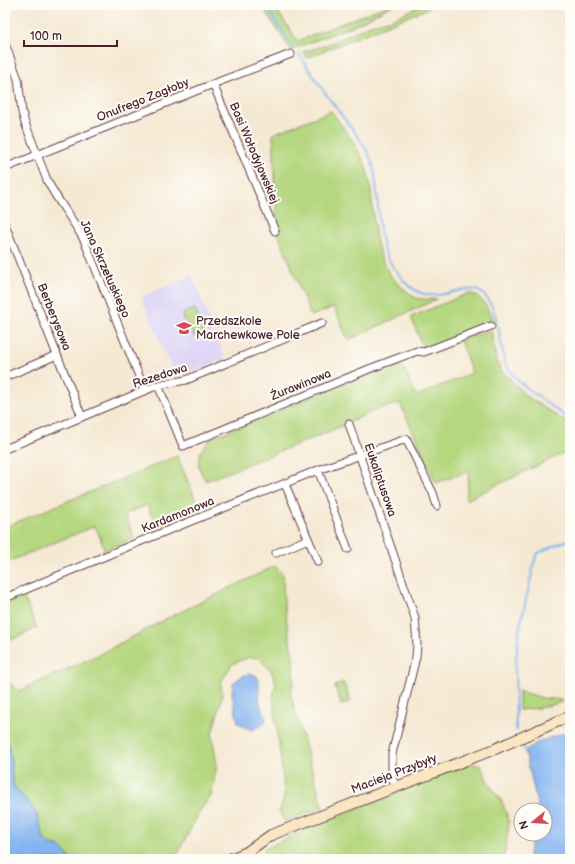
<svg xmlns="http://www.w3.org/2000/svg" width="575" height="864" viewBox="0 0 575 864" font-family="'Balsamiq Sans',sans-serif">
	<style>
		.built { fill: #ddd5f6 }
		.green { fill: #b5d780; stroke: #807b56 }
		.water { fill: #83b4ef; stroke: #666a8d }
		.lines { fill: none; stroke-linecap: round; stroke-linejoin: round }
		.stream { stroke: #83b4ef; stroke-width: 2 }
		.street-casing { stroke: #643d44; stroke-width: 9 }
		.secondary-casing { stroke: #643d44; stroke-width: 12 }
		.street { stroke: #fff; stroke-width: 7 }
		.secondary { stroke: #f9e7c3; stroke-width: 10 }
		.labels { text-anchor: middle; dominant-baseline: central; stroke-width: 4; stroke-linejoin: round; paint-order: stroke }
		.street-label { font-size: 12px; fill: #4a1f2b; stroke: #fdfcf7 }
		.poi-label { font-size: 12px; fill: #4a1f2b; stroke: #fdfcf7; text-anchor: start }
	</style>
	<rect width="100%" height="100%" fill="#fdfcf7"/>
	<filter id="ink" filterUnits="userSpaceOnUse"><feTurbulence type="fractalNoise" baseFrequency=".025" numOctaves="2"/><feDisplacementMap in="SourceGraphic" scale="8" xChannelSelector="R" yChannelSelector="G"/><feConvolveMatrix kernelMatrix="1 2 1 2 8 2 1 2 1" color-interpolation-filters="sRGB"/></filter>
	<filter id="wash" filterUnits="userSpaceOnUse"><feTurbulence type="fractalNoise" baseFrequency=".012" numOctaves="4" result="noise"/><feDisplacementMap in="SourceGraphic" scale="16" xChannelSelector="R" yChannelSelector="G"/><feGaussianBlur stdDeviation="0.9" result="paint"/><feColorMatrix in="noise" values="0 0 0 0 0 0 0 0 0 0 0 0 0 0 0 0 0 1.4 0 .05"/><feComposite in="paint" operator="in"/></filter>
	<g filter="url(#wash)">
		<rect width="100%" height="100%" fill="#f5e9d3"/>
		<path class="built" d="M 192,275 L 225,359 L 186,374 L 170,366 L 141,297 Z"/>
		<path class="green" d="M 261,5 L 273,5 L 298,41 L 388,5 L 394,5 C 380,11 367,19 352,26 C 332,35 312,41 291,50 Z
			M 422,5 L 436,5 L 307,58 L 303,52 L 324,46 L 370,25 L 392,19 Z
			M 331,111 C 345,130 362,151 368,174 C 377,213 368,261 403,288 C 407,291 412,296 416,298 C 422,300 431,299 437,299 L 348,340 L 334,307 L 311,316 L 277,231 L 273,134 Z
			M 469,293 C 485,297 487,309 494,322 L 424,350 L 411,317 Z
			M 195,309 L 204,332 L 194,336 L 188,324 L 182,318 L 184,313 Z
			M 491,330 L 497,362 L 501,370 L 525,395 L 570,425 L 570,450 L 466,500 L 469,471 L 436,483 L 400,403 L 378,409 L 328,432 L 206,481 C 194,464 197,451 213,437 L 395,363 L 404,368 L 416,396 L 472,373 L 460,340 Z
			M 177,456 L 200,510 L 195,514 L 157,529 L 147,505 L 125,514 L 134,538 L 102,551 L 104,547 L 95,526 L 5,563 L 5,527 Z
			M 275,566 L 283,574 L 284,604 L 293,658 L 294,681 L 290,693 L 323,808 L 284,821 L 279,812 L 284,799 L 283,777 L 273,698 L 276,682 L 271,671 L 259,658 L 249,657 L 232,664 L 221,682 L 222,697 L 212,734 L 217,765 L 211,796 L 200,811 L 175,859 L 71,859 L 59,846 L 51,845 L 44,839 L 36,813 L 15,788 L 12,778 L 11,759 L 5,731 L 5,679 L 19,691 L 100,654 L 168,618 Z
			M 22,596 L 26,602 L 37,628 L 5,643 L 5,603 Z
			M 343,682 L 351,701 L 341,705 L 335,686 Z
			M 519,691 L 543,698 L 562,700 L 563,702 L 539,708 L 519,710 Z
			M 470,763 L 481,766 L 488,782 L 502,802 L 509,821 L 506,846 L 503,859 L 267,859 L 264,849 L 317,824 Z"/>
		<path class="water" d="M 250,673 L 257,676 C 261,687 258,689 259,698 C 261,716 277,721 251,730 L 238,723 L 232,694 L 233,683 L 241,677 Z
			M 5,731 L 11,759 L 12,778 L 15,788 L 30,804 L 36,813 L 44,839 L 51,845 L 59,846 L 71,859 L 5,859 Z
			M 570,731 L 570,859 L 530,859 L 529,854 L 533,834 L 545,834 L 545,810 L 537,810 L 538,807 L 525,751 L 538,742 Z"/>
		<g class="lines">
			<path class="stream" d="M 265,5 L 293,47
				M 299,54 C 311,73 324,92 337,109 C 350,127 367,144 373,166 C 382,200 372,242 396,271 C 403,280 412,291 424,294 C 427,295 432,295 436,295 C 453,295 473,280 487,298 C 492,304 494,313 497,320
				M 498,326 L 505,364 L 518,381 L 567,418 L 570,419
				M 516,730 L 515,669 L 519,631 L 535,559 L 538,553 L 570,539
				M 523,746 L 525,751"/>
		</g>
	</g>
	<g filter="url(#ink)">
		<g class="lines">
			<defs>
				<path id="street" d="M 5,44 L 18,79 L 22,112 L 25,123 L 47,180 C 57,201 73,219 84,240 L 145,391
					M 213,84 L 275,231
					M 5,168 L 213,84 L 291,54
					M 5,225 L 82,417
					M 5,377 L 57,355
					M 158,385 L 183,446 L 369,369 L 417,351 L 424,352 L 491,326
					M 349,424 L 415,618 L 417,645 L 416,657 L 392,754 L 392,777 L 396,787
					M 5,449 L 158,385 L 186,380 L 322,323
					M 318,470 L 348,549
					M 285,484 L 318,562
					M 276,553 L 308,539
					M 5,598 L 134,544 L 318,470 L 406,439 L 433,493 L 437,506"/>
				<path id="secondary" d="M 230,859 L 247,852 L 271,835 L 495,749 L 570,716"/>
			</defs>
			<use href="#street" class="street-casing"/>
			<use href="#secondary" class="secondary-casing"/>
			<use href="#street" class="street"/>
			<use href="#secondary" class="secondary"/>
		</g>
	</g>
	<defs>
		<symbol id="school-bare" viewBox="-9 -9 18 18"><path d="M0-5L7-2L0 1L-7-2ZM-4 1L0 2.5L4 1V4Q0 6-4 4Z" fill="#d1495b" stroke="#fdfcf7" stroke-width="2.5" paint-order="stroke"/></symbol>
	</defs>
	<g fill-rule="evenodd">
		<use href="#school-bare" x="173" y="317" width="22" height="22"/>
	</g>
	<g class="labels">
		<g class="street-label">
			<text transform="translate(143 100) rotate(-22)">Onufrego Zagłoby</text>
			<text transform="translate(254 153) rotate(67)">Basi Wołodyjowskiej</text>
			<text transform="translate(105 269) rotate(66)">Jana Skrzetuskiego</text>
			<text transform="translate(54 317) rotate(68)">Berberysowa</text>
			<text transform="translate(160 376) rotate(-18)">Rezedowa</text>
			<text transform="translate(301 385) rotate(-22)">Żurawinowa</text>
			<text transform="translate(380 480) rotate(71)">Eukaliptusowa</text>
			<text transform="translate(178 515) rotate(-22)">Kardamonowa</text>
			<text transform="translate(394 774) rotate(-21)">Macieja Przybyły</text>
		</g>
		<g class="poi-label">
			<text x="196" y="321">Przedszkole<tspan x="196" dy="14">Marchewkowe Pole</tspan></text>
		</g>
	</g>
	<rect width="575" height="864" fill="none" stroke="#fdfcf7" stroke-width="20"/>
	<g transform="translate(533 822) rotate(252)"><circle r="19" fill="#fdfcf7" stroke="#b5a4a5"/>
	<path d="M0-3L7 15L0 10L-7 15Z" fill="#d1495b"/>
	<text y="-6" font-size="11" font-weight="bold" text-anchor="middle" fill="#4a1f2b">N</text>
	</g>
	<path d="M24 40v6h93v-6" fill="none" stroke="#4a1f2b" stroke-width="2"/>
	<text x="30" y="40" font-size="12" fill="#4a1f2b" stroke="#fdfcf7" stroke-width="3" paint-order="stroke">100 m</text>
</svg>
